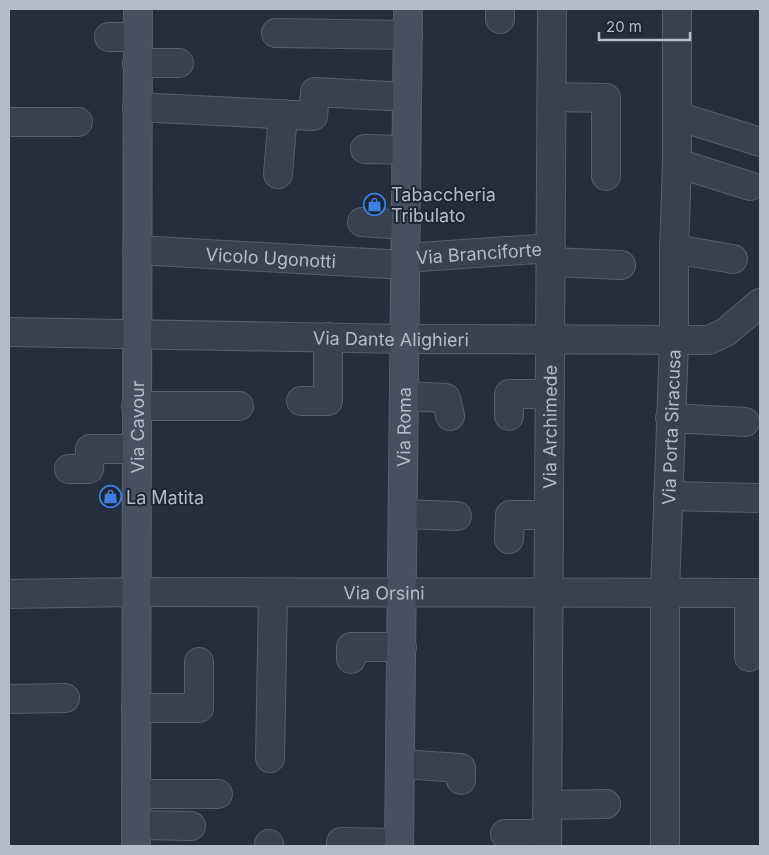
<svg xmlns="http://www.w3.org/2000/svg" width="769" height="855" viewBox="0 0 769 855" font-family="Inter,sans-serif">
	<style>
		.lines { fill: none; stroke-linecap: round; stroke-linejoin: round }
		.minor-casing { stroke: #565f6c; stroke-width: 30 }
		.secondary-casing { stroke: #565f6c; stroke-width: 30 }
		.minor { stroke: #38414e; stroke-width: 28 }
		.secondary { stroke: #465061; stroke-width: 28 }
		.labels { text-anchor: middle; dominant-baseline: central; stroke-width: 4; stroke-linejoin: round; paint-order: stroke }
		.poi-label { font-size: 18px; fill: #b4bcc9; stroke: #1d2633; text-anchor: start }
		.street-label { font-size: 18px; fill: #b4bcc9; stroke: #1d2633 }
	</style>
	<rect width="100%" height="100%" fill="#242f3e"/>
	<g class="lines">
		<defs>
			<g id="minor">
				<path d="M 500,19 L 500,9"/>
				<path d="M 276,33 L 408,35"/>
				<path d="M 109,37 L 138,37"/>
				<path d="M 137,63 L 179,63"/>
				<path d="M 552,97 L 606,98 L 606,176"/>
				<path d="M 137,107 L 313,116 L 315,92 L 407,97"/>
				<path d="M 677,116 L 760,142"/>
				<path d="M 9,122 L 78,122"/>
				<path d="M 365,149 L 406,150"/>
				<path d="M 677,163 L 750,186"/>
				<path d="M 278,174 L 283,114"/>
				<path d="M 362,222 L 406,225"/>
				<path d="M 674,249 L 733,259"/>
				<path id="s1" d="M 137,250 L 405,265"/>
				<path id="s2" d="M 405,258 L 551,248"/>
				<path d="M 551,262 L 621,265"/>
				<path id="s3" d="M 9,332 L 404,339 L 709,340 L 726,332 L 760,303"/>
				<path d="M 404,396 L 446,398 L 450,416"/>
				<path d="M 301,401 L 328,401 L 328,337"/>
				<path d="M 136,406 L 239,406"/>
				<path d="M 509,416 L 509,394 L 550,394"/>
				<path d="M 670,418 L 745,422"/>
				<path d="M 69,469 L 89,469 L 90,449 L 137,449"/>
				<path d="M 668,496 L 756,498"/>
				<path d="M 403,514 L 457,516"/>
				<path d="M 509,539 L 510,515 L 549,515"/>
				<path d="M 749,593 L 749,657"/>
				<path id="s4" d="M 9,594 L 136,592 L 760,593"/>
				<path d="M 351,659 L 351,647 L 402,647"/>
				<path d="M 9,699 L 65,698"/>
				<path d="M 136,708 L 199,708 L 199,662"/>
				<path d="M 270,758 L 273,594"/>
				<path d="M 401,764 L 461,768 L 461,780"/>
				<path d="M 136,794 L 218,794"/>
				<path d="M 548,805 L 606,804"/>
				<path d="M 136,825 L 191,826"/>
				<path d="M 505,834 L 547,834"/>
				<path d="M 269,844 L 269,846"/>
				<path d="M 341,846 L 341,842 L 399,843"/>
				<path id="s5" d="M 547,846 L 552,9"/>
				<path id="s6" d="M 665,846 L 665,592 L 674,341 L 674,249 L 677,163 L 677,9"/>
			</g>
			<g id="secondary">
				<path id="s7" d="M 136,846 L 138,9"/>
				<path id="s8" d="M 399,846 L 408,9"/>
			</g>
		</defs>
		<use href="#minor" class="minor-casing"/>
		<use href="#secondary" class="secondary-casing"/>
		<use href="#minor" class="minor"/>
		<use href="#secondary" class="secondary"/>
	</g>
	<defs>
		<symbol id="shop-ring" viewBox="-11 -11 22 22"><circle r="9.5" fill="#1d2633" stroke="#3f7fe0" stroke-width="1.5"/><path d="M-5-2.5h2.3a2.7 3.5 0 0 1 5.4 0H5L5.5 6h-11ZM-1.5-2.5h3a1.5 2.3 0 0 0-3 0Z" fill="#3f7fe0"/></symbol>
	</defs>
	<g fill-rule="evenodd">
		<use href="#shop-ring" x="362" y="192" width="25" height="25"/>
		<use href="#shop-ring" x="98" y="484" width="25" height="25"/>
	</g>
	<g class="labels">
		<g class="poi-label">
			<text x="391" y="194">Tabaccheria<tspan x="391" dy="21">Tribulato</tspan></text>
			<text x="126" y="497">La Matita</text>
		</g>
		<g class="street-label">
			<text stroke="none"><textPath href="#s2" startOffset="74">Via Branciforte</textPath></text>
			<text stroke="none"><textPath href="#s1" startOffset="134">Vicolo Ugonotti</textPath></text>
			<text stroke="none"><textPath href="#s3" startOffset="382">Via Dante Alighieri</textPath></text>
			<text stroke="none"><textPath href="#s7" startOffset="419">Via Cavour</textPath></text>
			<text stroke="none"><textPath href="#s8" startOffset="419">Via Roma</textPath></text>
			<text stroke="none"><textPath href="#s5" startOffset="419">Via Archimede</textPath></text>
			<text stroke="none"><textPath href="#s6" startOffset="419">Via Porta Siracusa</textPath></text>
			<text stroke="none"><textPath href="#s4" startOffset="375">Via Orsini</textPath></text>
		</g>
	</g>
	<rect width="769" height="855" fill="none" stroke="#b4bcc9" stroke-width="20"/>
	<path d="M599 32v8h91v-8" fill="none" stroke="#b4bcc9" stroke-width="2.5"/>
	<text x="606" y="32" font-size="15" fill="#b4bcc9" stroke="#1d2633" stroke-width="4" paint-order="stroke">20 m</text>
</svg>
